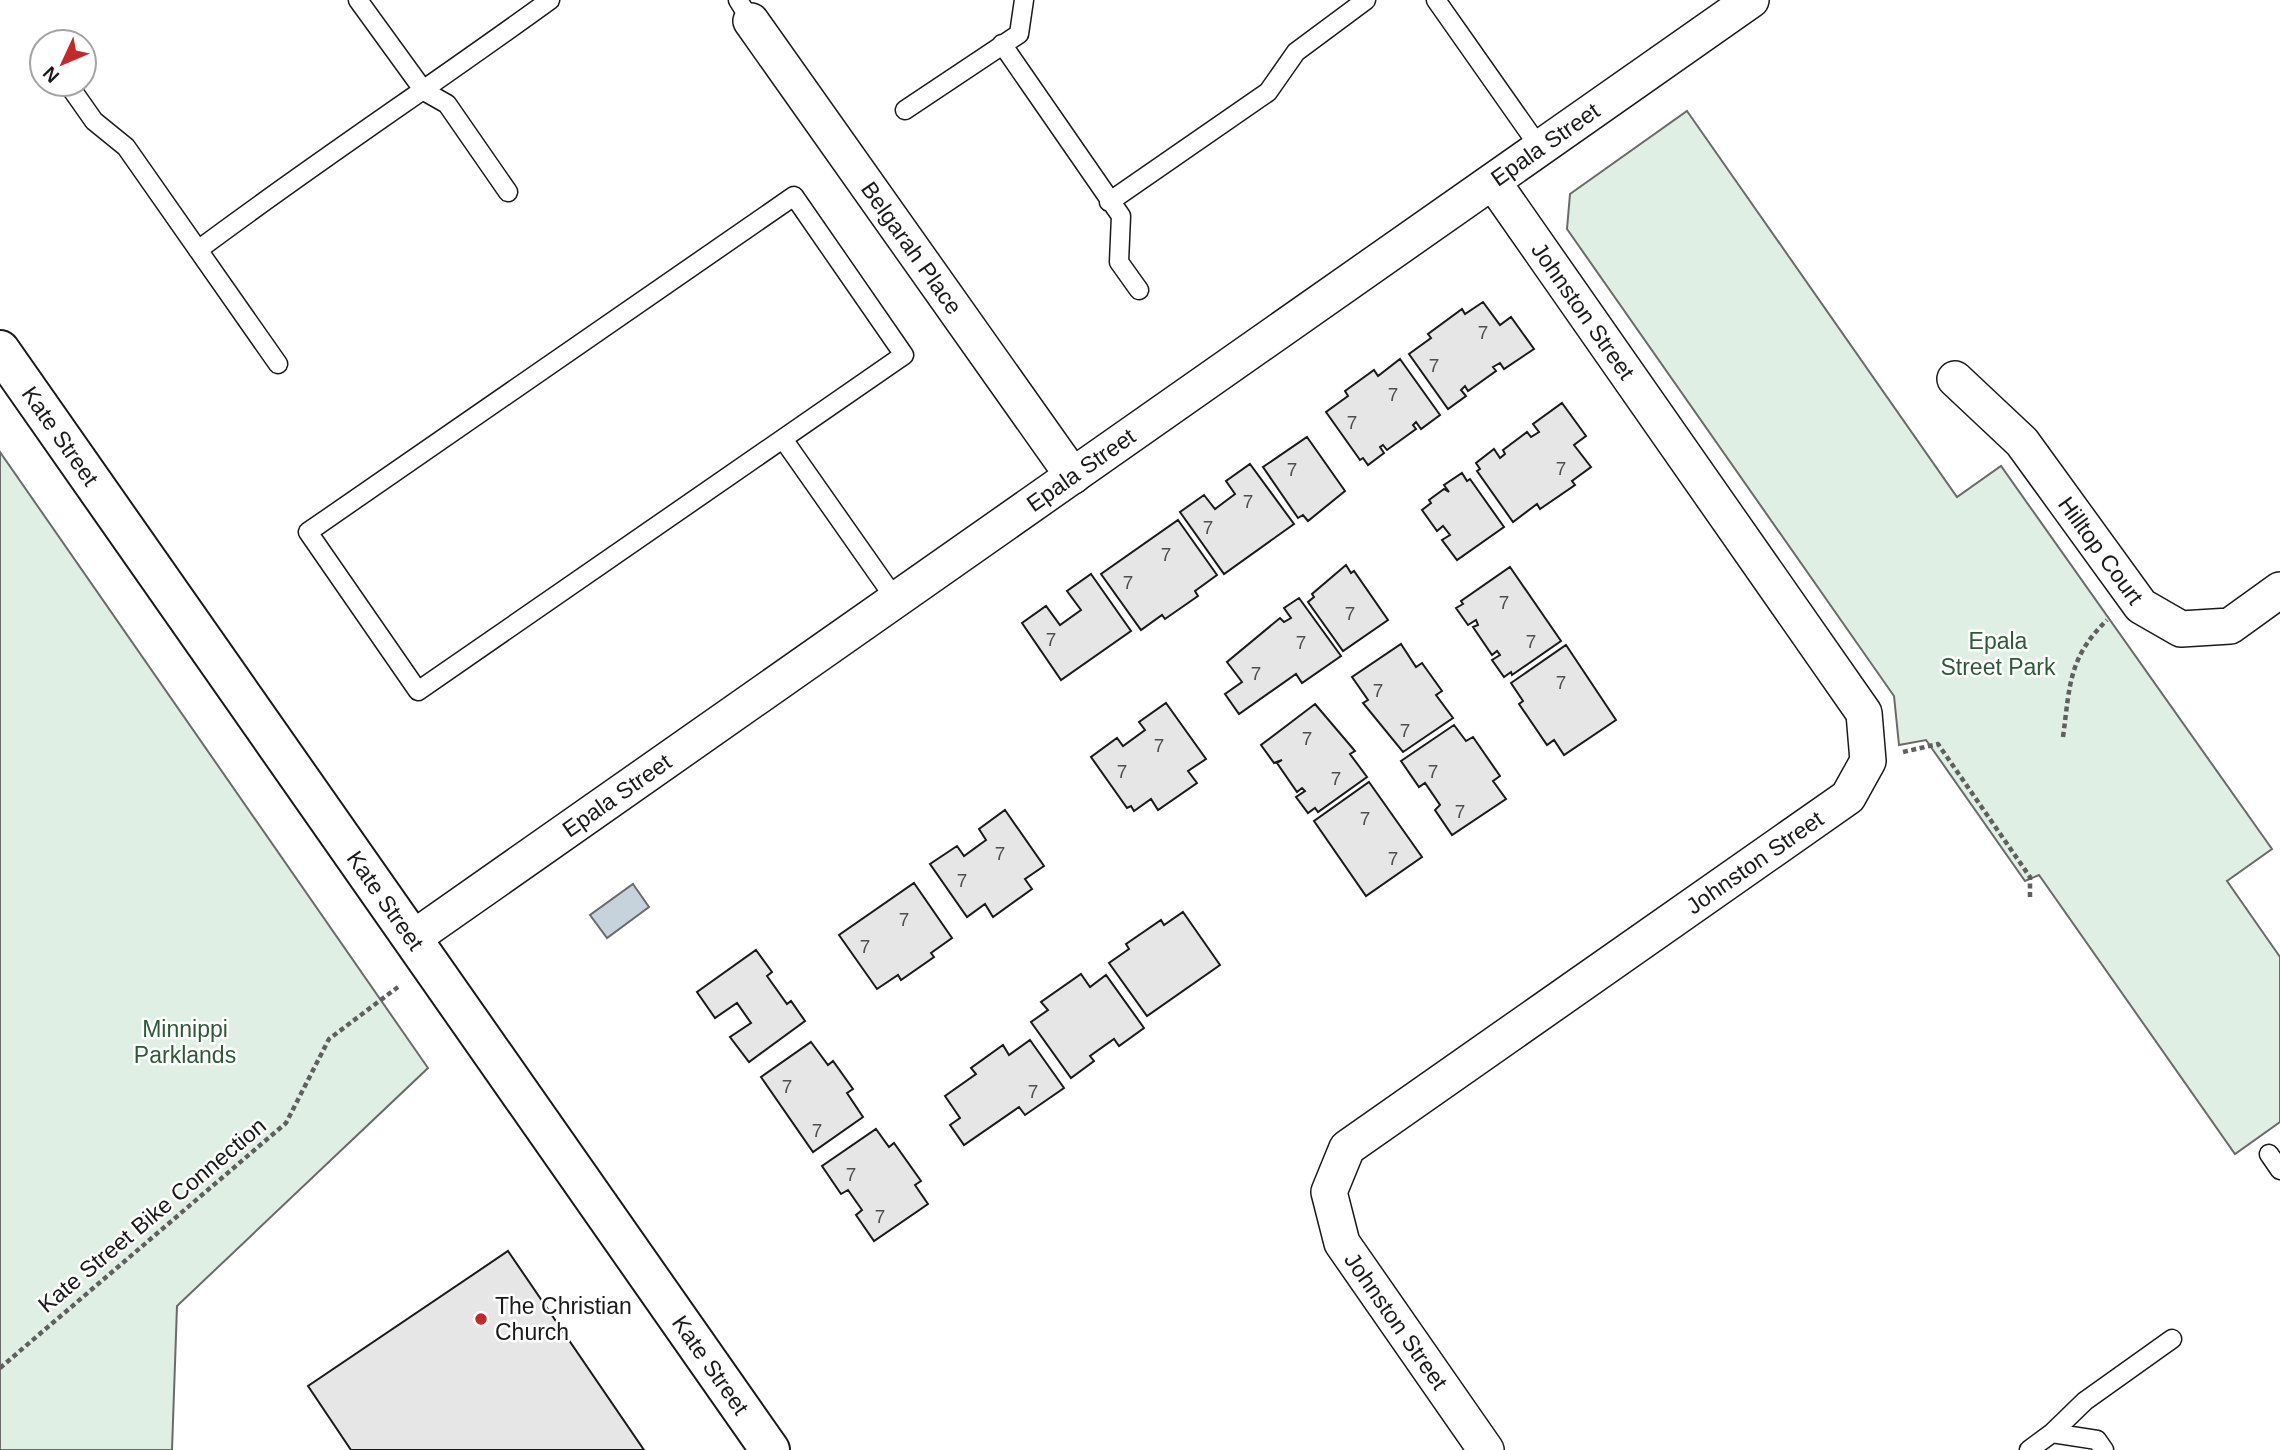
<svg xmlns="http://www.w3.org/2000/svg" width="2280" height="1450" viewBox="0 0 2280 1450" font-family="Arial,sans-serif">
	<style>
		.green { fill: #e0efe3; stroke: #6a6a6a; stroke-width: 2 }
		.water { fill: #c6d2dc; stroke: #6a6a6a; stroke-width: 2 }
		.building { fill: #e6e6e6; stroke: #1a1a1a; stroke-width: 2 }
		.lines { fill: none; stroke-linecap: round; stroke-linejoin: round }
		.lane-casing { stroke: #1a1a1a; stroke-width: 21 }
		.street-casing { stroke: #1a1a1a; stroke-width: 38 }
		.secondary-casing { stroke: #1a1a1a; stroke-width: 42 }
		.path { stroke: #5f5f5f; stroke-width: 4.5; stroke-dasharray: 5 3.5; stroke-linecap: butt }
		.lane { stroke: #fff; stroke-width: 18 }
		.street { stroke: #fff; stroke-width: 35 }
		.secondary { stroke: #fff; stroke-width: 38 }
		.poi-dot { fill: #c62828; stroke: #fff; stroke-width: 2.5 }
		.labels { text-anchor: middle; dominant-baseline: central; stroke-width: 5; stroke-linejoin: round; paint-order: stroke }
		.number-label { font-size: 19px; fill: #4d4d4d }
		.street-label { font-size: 23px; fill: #1a1a1a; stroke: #fff }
		.park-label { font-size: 23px; fill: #2b5a34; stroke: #fff }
		.poi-label { font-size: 23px; fill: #1a1a1a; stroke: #fff; text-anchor: start }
	</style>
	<rect width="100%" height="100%" fill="#fff"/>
	<path class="green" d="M 1687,111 L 1957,497 L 2001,466 L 2272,849 L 2227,881 L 2280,957 L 2280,1122 L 2235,1154 L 2039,875 L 2025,881 L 1926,740 L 1899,745 L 1894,696 L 1567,229 L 1570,194 Z
		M 0,452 L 428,1068 L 177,1306 L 172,1450 L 0,1450 Z"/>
	<path class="water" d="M 633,884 L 649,907 L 607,938 L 590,915 Z"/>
	<path class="building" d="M 1483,302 L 1500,325 L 1511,317 L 1534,349 L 1504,369 L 1500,363 L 1493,367 L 1496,371 L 1468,391 L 1465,386 L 1461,390 L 1466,396 L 1448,409 L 1409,354 L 1431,338 L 1428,334 L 1462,309 L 1465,314 Z
		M 1400,359 L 1440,415 L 1421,429 L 1416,422 L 1413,425 L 1416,429 L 1387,450 L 1383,445 L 1380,447 L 1384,453 L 1368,465 L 1363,458 L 1360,460 L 1326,412 L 1348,396 L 1345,391 L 1374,370 L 1378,376 Z
		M 1562,403 L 1586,436 L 1574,445 L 1591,467 L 1572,481 L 1575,485 L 1540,509 L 1537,504 L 1513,522 L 1477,471 L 1480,469 L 1476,463 L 1494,449 L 1500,458 L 1505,454 L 1503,450 L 1527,432 L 1531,437 L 1539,432 L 1533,424 Z
		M 1307,437 L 1345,491 L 1308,521 L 1303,515 L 1298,518 L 1263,467 Z
		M 1250,464 L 1294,524 L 1224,574 L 1180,512 L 1204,495 L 1215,509 L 1235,494 L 1226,481 Z
		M 1462,473 L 1467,481 L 1470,479 L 1504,527 L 1457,560 L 1442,540 L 1450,535 L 1443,526 L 1437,531 L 1422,510 L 1431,503 L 1429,500 L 1444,489 L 1449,492 L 1444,485 Z
		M 1178,520 L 1217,575 L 1195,591 L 1198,596 L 1165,619 L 1162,615 L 1141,630 L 1101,574 Z
		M 1346,565 L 1351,573 L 1354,571 L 1388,620 L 1343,651 L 1308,602 L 1314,597 L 1312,594 Z
		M 1510,567 L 1561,641 L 1512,675 L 1511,672 L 1504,677 L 1492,660 L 1500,655 L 1497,651 L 1492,655 L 1473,627 L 1478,625 L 1476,620 L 1468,625 L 1456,608 L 1463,604 L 1461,601 Z
		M 1091,574 L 1131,631 L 1061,680 L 1022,623 L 1046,606 L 1060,625 L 1081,610 L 1067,591 Z
		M 1299,598 L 1341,656 L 1302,683 L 1296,674 L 1239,714 L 1225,694 L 1242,682 L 1227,662 L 1280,618 L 1284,622 L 1291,618 L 1284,608 Z
		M 1401,644 L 1416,667 L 1422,663 L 1442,691 L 1436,695 L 1453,718 L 1403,752 L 1363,703 L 1368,700 L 1352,677 Z
		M 1566,645 L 1616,720 L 1564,755 L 1554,740 L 1547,745 L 1519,704 L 1523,701 L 1511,683 Z
		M 1166,703 L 1206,759 L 1188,771 L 1197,783 L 1158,810 L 1151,799 L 1134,811 L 1131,806 L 1127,808 L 1091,757 L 1117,738 L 1123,746 L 1145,730 L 1139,722 Z
		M 1315,704 L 1355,751 L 1350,754 L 1367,777 L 1318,812 L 1315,808 L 1308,813 L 1296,797 L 1305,791 L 1302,788 L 1297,792 L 1277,763 L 1282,760 L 1274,763 L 1261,745 Z
		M 1454,725 L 1466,741 L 1473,737 L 1500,776 L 1493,781 L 1506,799 L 1452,835 L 1435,810 L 1440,805 L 1425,783 L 1419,787 L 1401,761 Z
		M 1369,782 L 1422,857 L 1366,896 L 1314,821 Z
		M 1005,810 L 1044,866 L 1025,879 L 1032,889 L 993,917 L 985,904 L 967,917 L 930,864 L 957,846 L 964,856 L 986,840 L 979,829 Z
		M 914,883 L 952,938 L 931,953 L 934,957 L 901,980 L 898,975 L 877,989 L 839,935 Z
		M 1183,912 L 1220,965 L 1147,1016 L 1109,963 L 1129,949 L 1126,944 L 1161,920 L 1164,925 Z
		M 756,950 L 772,972 L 767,976 L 787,1004 L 791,1001 L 805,1021 L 749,1062 L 730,1037 L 751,1023 L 737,1003 L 715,1018 L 697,992 Z
		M 1081,974 L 1090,987 L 1106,975 L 1144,1028 L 1119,1046 L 1114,1039 L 1090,1056 L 1094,1061 L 1071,1078 L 1031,1022 L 1048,1010 L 1041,1002 Z
		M 1030,1040 L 1064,1088 L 1025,1115 L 1019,1107 L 964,1145 L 950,1125 L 960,1118 L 945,1096 L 976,1074 L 971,1068 L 1003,1045 L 1009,1055 Z
		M 811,1042 L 828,1065 L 833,1061 L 853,1089 L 847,1093 L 863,1117 L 813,1152 L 761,1077 Z
		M 876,1129 L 889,1147 L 894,1143 L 921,1181 L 915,1185 L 928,1204 L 874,1241 L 856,1215 L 862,1210 L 848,1190 L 841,1194 L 822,1166 Z
		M 508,1251 L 644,1450 L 351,1450 L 308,1386 Z"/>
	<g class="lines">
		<defs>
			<path id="lane" d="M 358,0 L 424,91 L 447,104 L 508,192
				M 738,0 L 751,21
				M 1436,0 L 1540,148
				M 1002,44 L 1121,216 L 1119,262 L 1139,290
				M 68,84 L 94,121 L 126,147 L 278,364
				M 905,110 L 1019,34 L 1024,0
				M 794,196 L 904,355 L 418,691 L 308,532 Z
				M 1109,202 L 1268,92 L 1296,52 L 1366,0
				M 198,250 C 313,164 433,85 550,0
				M 783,439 L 896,600
				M 2269,1154 L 2280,1170
				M 2052,1433 L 2085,1401 L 2172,1339
				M 2029,1450 L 2052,1433 L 2097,1440 L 2104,1450"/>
			<g id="street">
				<path id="s1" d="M 751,21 L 1073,476"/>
				<path id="s2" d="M 1955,379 L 2022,442 L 2141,606 L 2181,629 L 2230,626 L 2280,590"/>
				<path id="s3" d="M 412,939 L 1751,0"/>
				<path id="s4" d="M 1486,1450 L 1342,1243 L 1329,1192 L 1347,1148 L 1848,797 L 1868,761 L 1864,713 L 1493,182"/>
			</g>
			<g id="secondary">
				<path id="s5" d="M 0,350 L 770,1450"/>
			</g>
		</defs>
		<use href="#lane" class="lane-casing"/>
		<use href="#street" class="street-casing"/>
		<use href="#secondary" class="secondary-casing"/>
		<path class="path" d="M 2063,737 C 2070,686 2068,658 2107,620
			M 1903,752 L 1938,744 L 2030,877 L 2030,897
			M 0,1368 L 286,1123 L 329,1039 L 398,987"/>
		<use href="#lane" class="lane"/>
		<use href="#street" class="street"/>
		<use href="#secondary" class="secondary"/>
	</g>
	<circle class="poi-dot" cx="481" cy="1319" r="7"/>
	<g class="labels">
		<g class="number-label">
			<text x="1483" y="332">7</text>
			<text x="1434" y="365">7</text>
			<text x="1393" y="394">7</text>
			<text x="1352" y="422">7</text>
			<text x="1561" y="468">7</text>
			<text x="1292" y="469">7</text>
			<text x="1248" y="501">7</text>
			<text x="1208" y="527">7</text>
			<text x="1166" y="554">7</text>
			<text x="1128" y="582">7</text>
			<text x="1504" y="602">7</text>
			<text x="1350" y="613">7</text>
			<text x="1051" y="639">7</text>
			<text x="1531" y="641">7</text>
			<text x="1301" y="642">7</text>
			<text x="1256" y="673">7</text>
			<text x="1561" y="682">7</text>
			<text x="1378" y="690">7</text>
			<text x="1405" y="730">7</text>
			<text x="1307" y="738">7</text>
			<text x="1159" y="745">7</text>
			<text x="1122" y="771">7</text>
			<text x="1433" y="771">7</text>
			<text x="1336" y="778">7</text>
			<text x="1460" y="811">7</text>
			<text x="1365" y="818">7</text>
			<text x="1000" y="853">7</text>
			<text x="1393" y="858">7</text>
			<text x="962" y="880">7</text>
			<text x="904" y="919">7</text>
			<text x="865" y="946">7</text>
			<text x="787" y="1086">7</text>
			<text x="1033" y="1091">7</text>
			<text x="817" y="1130">7</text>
			<text x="851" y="1174">7</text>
			<text x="880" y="1216">7</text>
		</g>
		<g class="street-label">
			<text stroke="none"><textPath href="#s3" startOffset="1384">Epala Street</textPath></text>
			<text stroke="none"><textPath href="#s1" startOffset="278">Belgarah Place</textPath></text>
			<text transform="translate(1583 311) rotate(55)">Johnston Street</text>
			<text stroke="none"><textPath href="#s5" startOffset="105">Kate Street</textPath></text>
			<text stroke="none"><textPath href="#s3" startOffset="817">Epala Street</textPath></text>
			<text stroke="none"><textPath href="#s2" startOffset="226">Hilltop Court</textPath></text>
			<text stroke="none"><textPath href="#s3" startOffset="250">Epala Street</textPath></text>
			<text stroke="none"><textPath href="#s4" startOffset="850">Johnston Street</textPath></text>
			<text stroke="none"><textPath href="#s5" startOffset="672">Kate Street</textPath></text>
			<text transform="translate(152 1215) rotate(-40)">Kate Street Bike Connection</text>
			<text transform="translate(1396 1321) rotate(55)">Johnston Street</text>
			<text stroke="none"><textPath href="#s5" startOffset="1239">Kate Street</textPath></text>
		</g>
		<g class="park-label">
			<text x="1998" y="641">Epala<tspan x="1998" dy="26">Street Park</tspan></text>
			<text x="185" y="1029">Minnippi<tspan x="185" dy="26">Parklands</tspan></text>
		</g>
		<g class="poi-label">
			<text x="495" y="1306">The Christian<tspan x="495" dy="26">Church</tspan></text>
		</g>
	</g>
	<g transform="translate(63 63) rotate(226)"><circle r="33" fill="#ffffff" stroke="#a3a3a3" stroke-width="2"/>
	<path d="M0-5L12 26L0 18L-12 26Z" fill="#c62828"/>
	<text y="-10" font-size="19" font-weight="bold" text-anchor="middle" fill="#1a1a1a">N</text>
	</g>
</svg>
